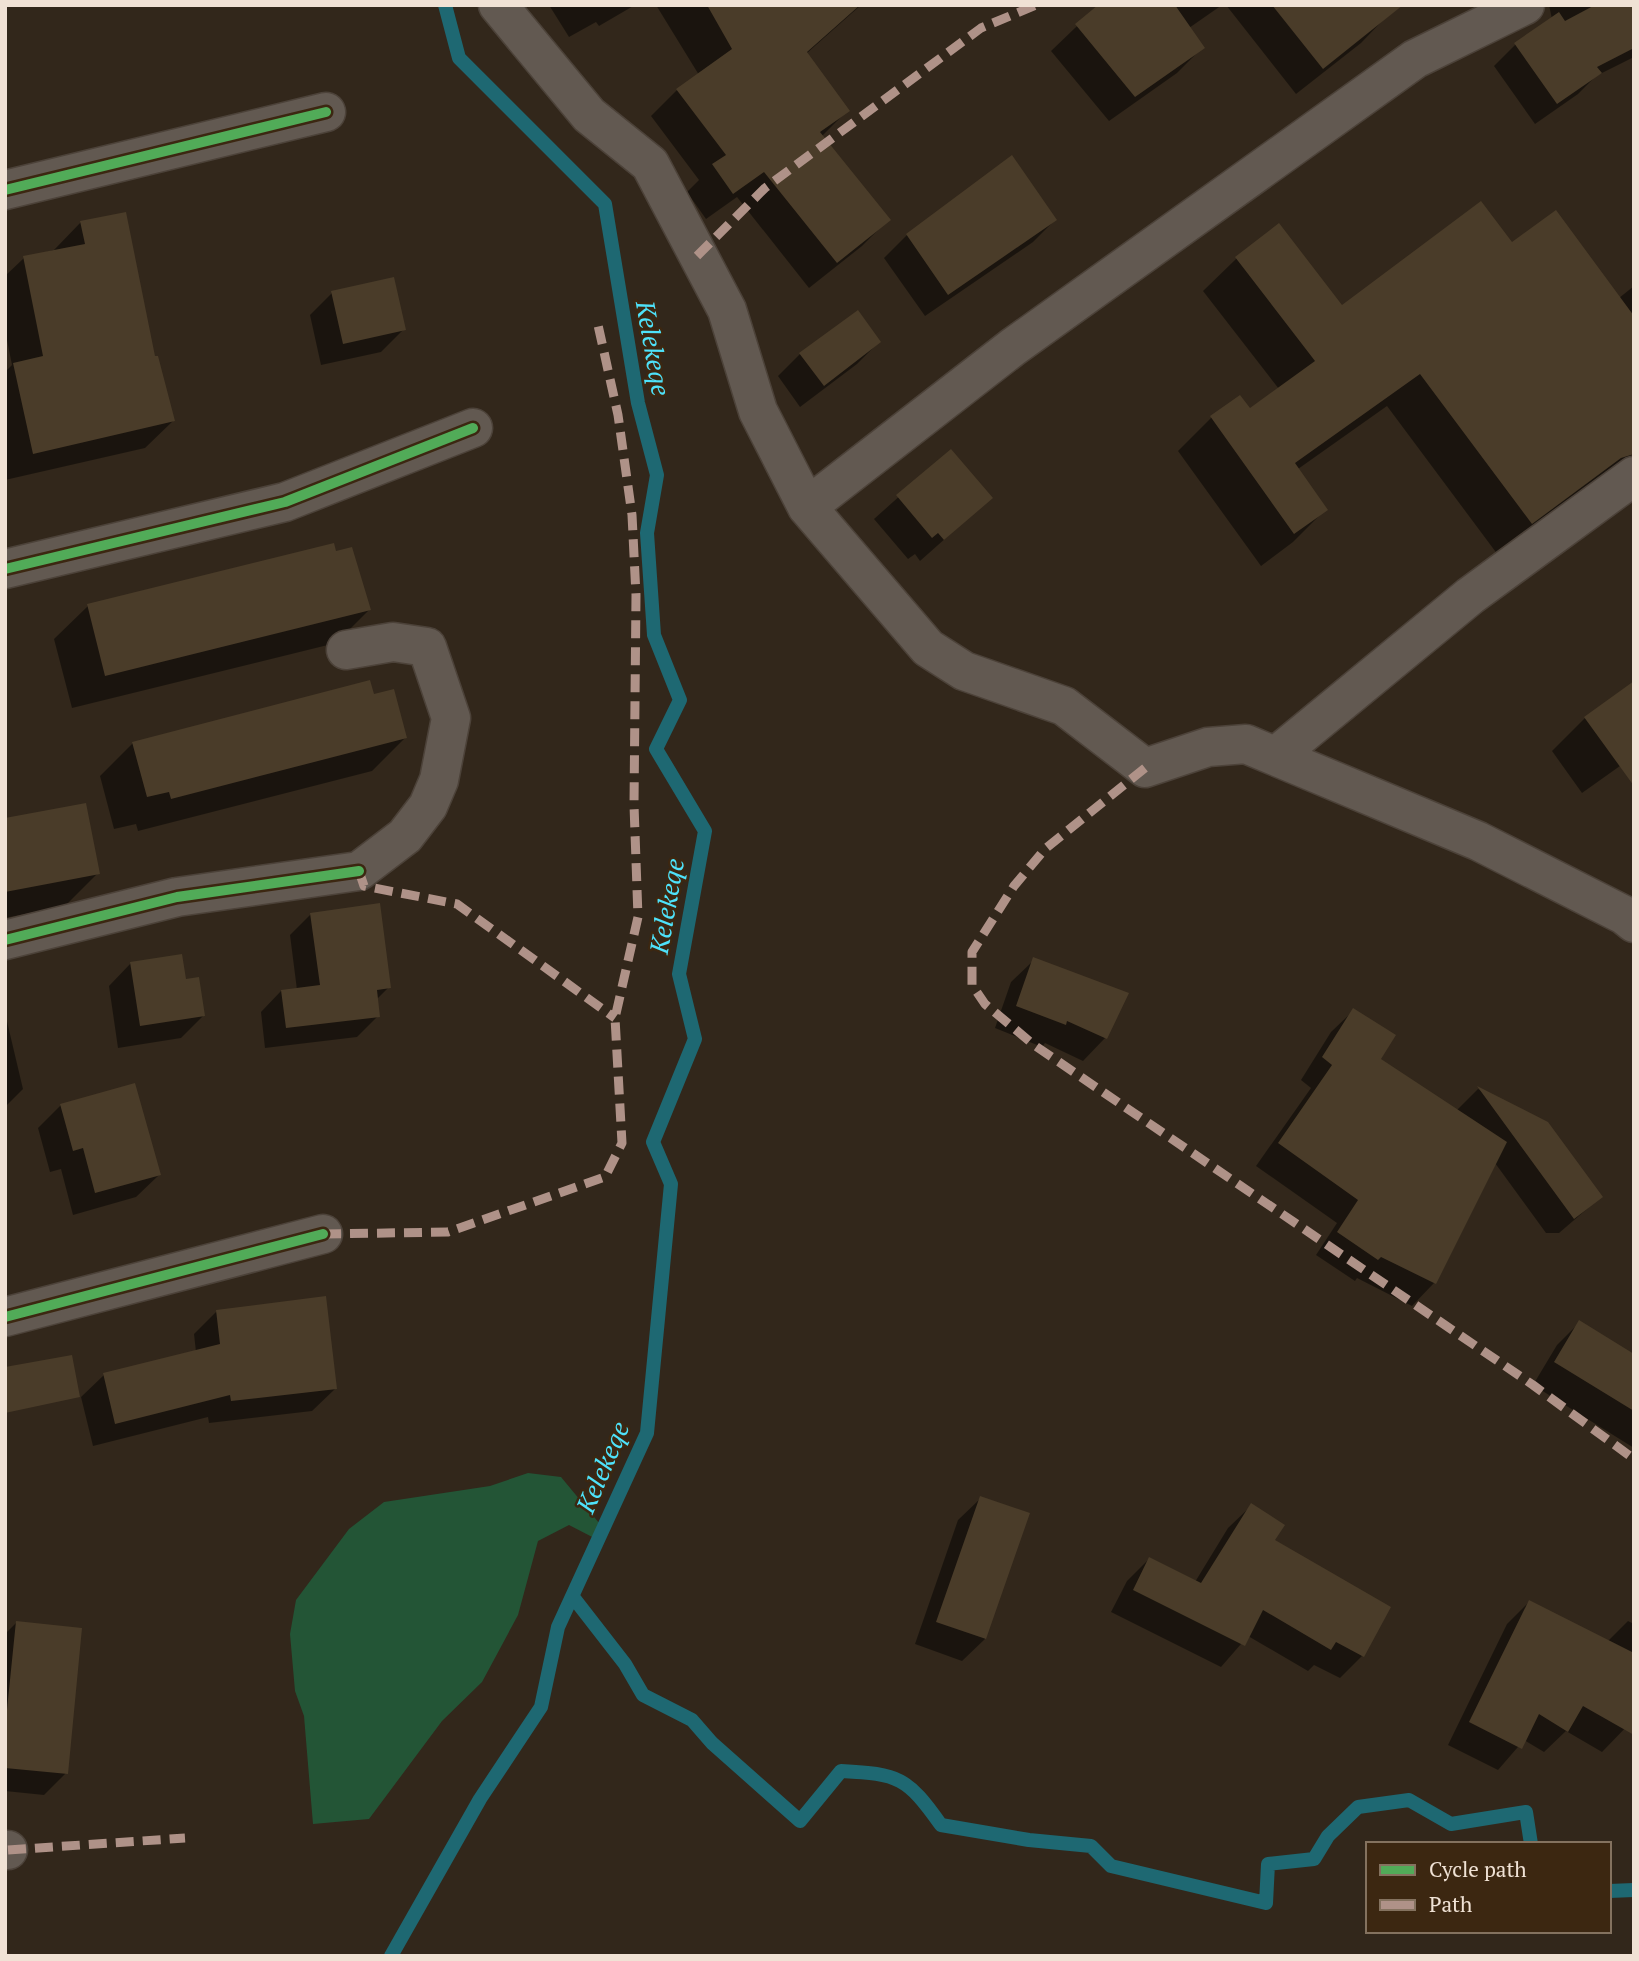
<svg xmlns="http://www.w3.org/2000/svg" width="1639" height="1961" viewBox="0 0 1639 1961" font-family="'PT Serif',serif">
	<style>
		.green { fill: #235536 }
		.shadow { fill: #0007 }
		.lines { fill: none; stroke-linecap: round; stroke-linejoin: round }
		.stream { stroke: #1e6872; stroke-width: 14 }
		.building { fill: #4a3c29 }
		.minor-casing { stroke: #4c4239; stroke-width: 41 }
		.minor { stroke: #625951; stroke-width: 38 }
		.quiet { stroke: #af9288; stroke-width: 9; stroke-dasharray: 18 9; stroke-linecap: butt }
		.cycleway-casing { stroke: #3c2711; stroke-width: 15 }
		.cycleway { stroke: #51ab58; stroke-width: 10 }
		.labels { text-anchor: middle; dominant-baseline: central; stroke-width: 5; stroke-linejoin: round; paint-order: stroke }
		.water-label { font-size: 26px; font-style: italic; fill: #4ee2fa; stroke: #3c2711 }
	</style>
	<rect width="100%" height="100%" fill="#32271b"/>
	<path class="green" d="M 528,1473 L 561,1477 L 604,1529 L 600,1541 L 569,1525 L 538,1541 L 518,1615 L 482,1682 L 442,1721 L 369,1819 L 313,1824 L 304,1716 L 295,1691 L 290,1634 L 296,1600 L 349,1529 L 384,1502 L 490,1486 Z"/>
	<path class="shadow" d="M 549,5 L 635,5 L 599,26 L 596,22 L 569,37 Z
		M 656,5 L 861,5 L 807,53 L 847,111 L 822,136 L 888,220 L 862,246 L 809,288 L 737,197 L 706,219 L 687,192 L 699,180 L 651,116 L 677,90 L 699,75 Z
		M 1099,5 L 1222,5 L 1189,28 L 1203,47 L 1177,73 L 1109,121 L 1051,51 Z
		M 1226,5 L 1377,5 L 1386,17 L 1361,43 L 1296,94 Z
		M 1549,5 L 1634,5 L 1634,57 L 1596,76 L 1578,94 L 1535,124 L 1494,66 L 1515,45 L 1552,19 Z
		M 1012,158 L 1055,220 L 1033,242 L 925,316 L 884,258 L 907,235 Z
		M 81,222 L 173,421 L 145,448 L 5,480 L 5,372 L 12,365 L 5,330 L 5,276 L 24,258 L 54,250 Z
		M 1278,226 L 1342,307 L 1511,245 L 1619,298 L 1634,286 L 1634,453 L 1498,555 L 1387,406 L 1298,469 L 1326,509 L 1293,542 L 1261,566 L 1178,451 L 1211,418 L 1240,397 L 1249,410 L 1279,389 L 1203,291 L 1236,259 Z
		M 332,293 L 404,329 L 381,352 L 321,365 L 310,315 Z
		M 879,342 L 857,364 L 800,407 L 778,376 L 800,354 Z
		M 950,451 L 991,498 L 920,561 L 915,554 L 908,559 L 874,519 Z
		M 335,553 L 369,610 L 336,643 L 72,708 L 54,639 L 88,606 Z
		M 373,696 L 405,738 L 372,771 L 138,831 L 136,824 L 114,829 L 100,776 L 133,743 Z
		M 1585,718 L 1634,756 L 1582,793 L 1552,751 Z
		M 5,820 L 98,873 L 65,906 L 5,918 Z
		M 311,914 L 389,987 L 376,1000 L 378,1016 L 357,1037 L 265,1048 L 261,1012 L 281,991 L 297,990 L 290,935 Z
		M 1034,960 L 1105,1038 L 1083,1061 L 1045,1043 L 1042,1047 L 995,1028 L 1011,982 Z
		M 131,963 L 203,1016 L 181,1038 L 118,1048 L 109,986 Z
		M 1354,1010 L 1378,1060 L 1456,1111 L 1478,1089 L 1547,1123 L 1601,1197 L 1559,1233 L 1546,1233 L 1495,1163 L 1434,1283 L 1412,1306 L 1357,1278 L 1355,1281 L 1316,1255 L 1337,1223 L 1256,1166 L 1311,1088 L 1301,1080 L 1331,1032 Z
		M 5,1013 L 23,1089 L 5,1107 Z
		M 61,1105 L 159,1175 L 136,1197 L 73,1215 L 61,1169 L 50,1172 L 38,1128 Z
		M 216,1312 L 335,1389 L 312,1411 L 209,1423 L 208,1417 L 93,1446 L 81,1397 L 104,1375 L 196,1352 L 194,1334 Z
		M 1580,1322 L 1634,1356 L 1634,1448 L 1533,1385 L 1557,1345 Z
		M 981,1498 L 985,1639 L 962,1661 L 915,1644 L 958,1520 Z
		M 1251,1506 L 1273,1541 L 1362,1656 L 1340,1678 L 1314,1665 L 1308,1671 L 1248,1636 L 1221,1667 L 1111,1612 L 1127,1581 L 1149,1559 L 1195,1582 L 1228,1528 Z
		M 1529,1602 L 1607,1642 L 1628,1621 L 1634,1624 L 1634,1719 L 1602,1752 L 1566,1731 L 1544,1752 L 1524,1740 L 1498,1770 L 1448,1745 L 1507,1624 Z
		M 16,1623 L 66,1773 L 44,1795 L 5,1791 L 5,1634 Z"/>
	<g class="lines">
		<path class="stream" d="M 573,1597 L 625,1664 L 643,1695 L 692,1720 L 712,1743 L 800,1821 L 841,1771 C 899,1774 907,1777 941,1825 L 1029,1840 L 1091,1846 L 1111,1866 L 1266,1903 L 1268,1864 L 1314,1859 L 1328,1836 L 1358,1807 L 1409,1800 L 1451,1824 L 1526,1812 L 1531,1844
			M 1609,1891 L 1634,1890
			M 391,1956 L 480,1799 L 541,1707 L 558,1627 L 647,1433 L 671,1184 L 653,1142 L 695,1039 L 679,974 L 705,831 L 656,749 L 680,700 L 654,635 L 647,533 L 657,475 L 638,403 L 605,204 L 459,58 L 445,5"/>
	</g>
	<path class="building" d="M 707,5 L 860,5 L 807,52 L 850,111 L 820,132 L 891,220 L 837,263 L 764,172 L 733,194 L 712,164 L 726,155 L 676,89 L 732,49 Z
		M 1098,5 L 1175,5 L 1205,48 L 1135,97 L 1075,24 Z
		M 1272,5 L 1403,5 L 1323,69 Z
		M 1595,5 L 1634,5 L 1634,48 L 1597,67 L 1602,73 L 1557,104 L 1514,43 L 1559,12 L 1565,21 Z
		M 1012,155 L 1057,220 L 948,295 L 906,234 Z
		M 1481,201 L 1512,242 L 1556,210 L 1634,316 L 1634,454 L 1621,458 L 1532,524 L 1420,374 L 1295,463 L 1328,510 L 1294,534 L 1210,416 L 1240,395 L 1250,408 L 1315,361 L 1235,257 L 1279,223 L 1342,305 Z
		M 126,212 L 155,356 L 158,356 L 175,421 L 33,454 L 13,363 L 43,356 L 23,256 L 85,244 L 80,221 Z
		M 394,277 L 406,330 L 343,344 L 331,291 Z
		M 858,310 L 881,342 L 824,386 L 799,353 Z
		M 951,449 L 993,498 L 944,540 L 938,533 L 932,538 L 896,495 Z
		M 334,543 L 336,551 L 352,547 L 371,610 L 105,676 L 87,604 Z
		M 370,680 L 374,694 L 394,689 L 407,738 L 171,799 L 169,792 L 147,797 L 132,742 Z
		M 1634,681 L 1634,786 L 1584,717 Z
		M 86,803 L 100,874 L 5,892 L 5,818 Z
		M 380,903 L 391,988 L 377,990 L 380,1017 L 286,1028 L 281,990 L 320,985 L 310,913 Z
		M 182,954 L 186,979 L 199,977 L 205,1016 L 140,1026 L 130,962 Z
		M 1033,957 L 1129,993 L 1107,1039 L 1067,1021 L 1066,1025 L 1016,1006 Z
		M 1353,1008 L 1396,1035 L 1381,1059 L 1507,1142 L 1436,1284 L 1381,1257 L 1378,1260 L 1337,1232 L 1358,1200 L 1278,1143 L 1332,1065 L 1322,1057 Z
		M 135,1083 L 161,1175 L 95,1193 L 83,1148 L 73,1151 L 60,1104 Z
		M 1477,1086 L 1548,1122 L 1603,1197 L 1574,1219 Z
		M 326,1296 L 337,1389 L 231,1401 L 230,1395 L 115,1424 L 103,1373 L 220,1344 L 216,1310 Z
		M 1579,1320 L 1634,1354 L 1634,1411 L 1554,1362 Z
		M 72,1355 L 80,1397 L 5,1413 L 5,1367 Z
		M 980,1496 L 1030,1513 L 986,1639 L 936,1622 Z
		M 1251,1503 L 1285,1525 L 1275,1540 L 1391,1607 L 1364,1657 L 1336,1642 L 1331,1650 L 1263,1610 L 1245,1646 L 1133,1590 L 1149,1557 L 1201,1583 Z
		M 1529,1600 L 1634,1653 L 1634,1735 L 1583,1706 L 1568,1732 L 1539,1714 L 1522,1749 L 1469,1722 Z
		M 16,1621 L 82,1628 L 68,1774 L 5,1768 L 5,1729 Z"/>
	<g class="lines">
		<defs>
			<path id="minor" d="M 498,5 L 589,115 L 650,164 L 727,310 L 758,411 L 807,507 L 928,648 L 964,671 L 1064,706 L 1145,768 L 1208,747 L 1246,744 L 1478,841 L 1624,915 L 1634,923
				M 5,190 L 326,112
				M 807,507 L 1013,347 L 1415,59 L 1525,5
				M 5,569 L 285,502 L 473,428
				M 1277,755 L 1470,596 L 1634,476
				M 5,940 L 177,897 L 359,871 L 405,836 L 428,806 L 439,780 L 451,718 L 427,647 L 393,642 L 346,650
				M 5,1317 L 323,1234
				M 5,1850 L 8,1850"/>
		</defs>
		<use href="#minor" class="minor-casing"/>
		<use href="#minor" class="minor"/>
		<path class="quiet" d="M 697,256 L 765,188 L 981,28 L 1036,5
			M 1145,768 L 1045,849 L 1014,886 L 972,952 L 972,985 L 985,1004 L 1034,1045 L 1533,1385 L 1634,1459
			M 359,871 L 364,886 L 457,904 L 615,1018
			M 323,1234 L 448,1232 L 605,1177 L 622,1143 L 615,1018 L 638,917 L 634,805 L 636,595 L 632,515 L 618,415 L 598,325
			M 8,1850 L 185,1838"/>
		<defs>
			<path id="cycleway" d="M 5,190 L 326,112
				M 5,569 L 285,502 L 473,428
				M 5,940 L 177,897 L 359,871
				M 5,1317 L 323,1234"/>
		</defs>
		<use href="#cycleway" class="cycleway-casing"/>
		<use href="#cycleway" class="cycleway"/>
	</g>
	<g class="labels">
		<g class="water-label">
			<text transform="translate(654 348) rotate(80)">Kelekeqe</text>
			<text transform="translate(666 906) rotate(-80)">Kelekeqe</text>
			<text transform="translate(602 1467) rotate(-67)">Kelekeqe</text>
		</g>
	</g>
	<rect width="1639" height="1961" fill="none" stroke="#f0e2d5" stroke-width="14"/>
	<rect x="1366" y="1842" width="245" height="91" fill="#3c2711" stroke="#84725f" stroke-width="2"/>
	<rect x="1380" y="1865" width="35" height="10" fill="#51ab58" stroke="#84725f" stroke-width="2"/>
	<text x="1429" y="1877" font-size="21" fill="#f0e2d5">Cycle path</text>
	<rect x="1380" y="1900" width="35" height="10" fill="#af9288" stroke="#84725f" stroke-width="2"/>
	<text x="1429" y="1912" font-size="21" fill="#f0e2d5">Path</text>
</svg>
